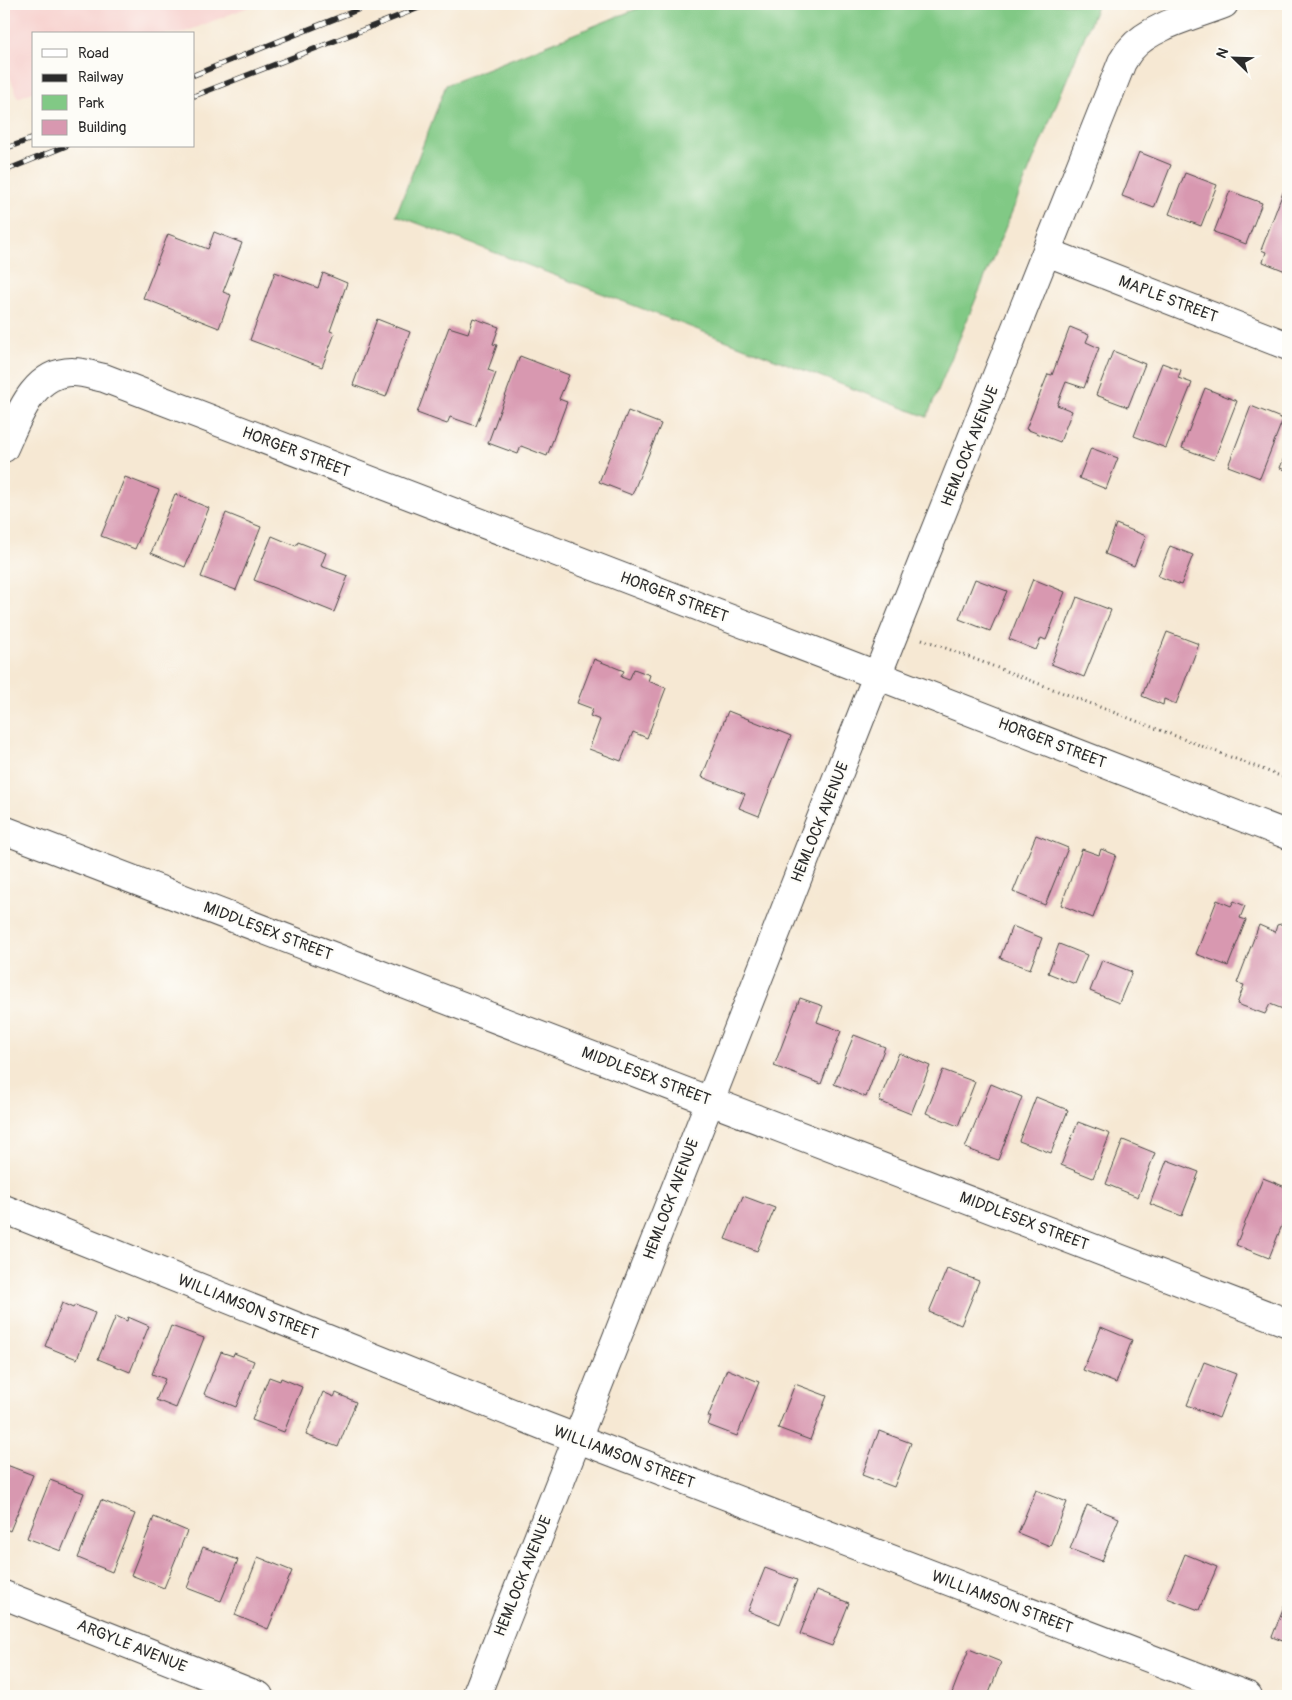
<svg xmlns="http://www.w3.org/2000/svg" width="1292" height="1700" viewBox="0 0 1292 1700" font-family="Pangolin,sans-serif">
<rect width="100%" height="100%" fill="#fdfcf7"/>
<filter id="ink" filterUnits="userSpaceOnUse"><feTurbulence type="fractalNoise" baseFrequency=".02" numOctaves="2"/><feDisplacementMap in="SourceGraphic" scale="10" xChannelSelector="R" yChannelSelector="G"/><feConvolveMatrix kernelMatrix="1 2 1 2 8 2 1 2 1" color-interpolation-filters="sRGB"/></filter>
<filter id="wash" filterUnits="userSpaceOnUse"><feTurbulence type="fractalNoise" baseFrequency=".0096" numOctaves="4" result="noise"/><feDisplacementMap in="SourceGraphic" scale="20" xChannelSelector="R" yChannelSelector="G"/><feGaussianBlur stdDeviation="1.12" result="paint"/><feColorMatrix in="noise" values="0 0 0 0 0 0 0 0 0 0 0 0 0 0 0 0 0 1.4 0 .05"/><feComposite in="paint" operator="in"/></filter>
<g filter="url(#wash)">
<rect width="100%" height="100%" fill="#f6e8d3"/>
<path fill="#f7d0cd" d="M4,4H256L180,34H34V91L18,98L4,61Z"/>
<path fill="#81c985" stroke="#567a58" d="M649,4H1098L927,417L396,215L446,85Z"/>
<g id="blocks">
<path fill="#d898b0" d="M1139,152L1171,165L1154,208L1122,196Z
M1185,173L1217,185L1201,226L1169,214Z
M1284,190L1288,191V272L1263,262L1266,252L1261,250Z
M1230,191L1262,203L1246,244L1214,232Z
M214,232L242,243L223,292L231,295L219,328L143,298L168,234L208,249Z
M275,272L318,288L323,273L347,283L330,331L335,333L322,367L250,340Z
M473,318L499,327L493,344L497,345L488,370L496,373L476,426L450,417L447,424L417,413L449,327L468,333Z
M377,319L410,332L386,397L353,385Z
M1070,327L1089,335L1086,342L1099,348L1084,388L1066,382L1057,405L1072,411L1060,442L1026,429L1048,374L1052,375Z
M1113,351L1145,364L1128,407L1096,395Z
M520,356L569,375L559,399L567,402L547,456L521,446L518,454L488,443Z
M1162,363L1181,370L1178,378L1192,383L1166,448L1134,436Z
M1205,388L1237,401L1214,460L1182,448Z
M1251,406L1283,419L1260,478L1228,466Z
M628,411L661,424L632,495L599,482Z
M1288,447V471L1280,468Z
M1091,448L1118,458L1106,489L1079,478Z
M125,477L159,490L135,549L101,536Z
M175,494L209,508L185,567L151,553Z
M226,513L261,527L236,590L201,577Z
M1116,524L1146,536L1134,566L1105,554Z
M272,536L296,546L298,542L326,553L321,566L348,576L334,612L254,580Z
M1170,546L1193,555L1181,585L1158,576Z
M975,579L1007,591L990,631L959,619Z
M1033,579L1065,592L1046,640L1041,638L1036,650L1009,639Z
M1077,597L1111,610L1084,677L1051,664Z
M1167,632L1199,644L1176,704L1164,699L1163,705L1142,696Z
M594,659L624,671L621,677L629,680L634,669L650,675L648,681L666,688L647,738L633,732L621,761L589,749L600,720L590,716L593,709L577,703Z
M728,711L791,736L759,816L739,808L745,794L702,777Z
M1036,835L1068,848L1045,905L1013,892Z
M1082,849L1099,855L1101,849L1116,855L1093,918L1061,905Z
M1217,900L1231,906L1234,901L1245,906L1240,918L1246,920L1228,966L1196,954Z
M1285,923L1288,925V1011L1270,1004L1265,1014L1237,1004L1244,985L1237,983L1259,925L1275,932L1277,925Z
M1012,926L1042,938L1030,969L1000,958Z
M1059,944L1087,955L1075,984L1048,973Z
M1102,960L1132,972L1119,1003L1090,991Z
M800,998L823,1006L817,1022L841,1031L821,1084L774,1066Z
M854,1035L885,1047L866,1097L834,1084Z
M899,1053L930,1066L911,1114L879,1101Z
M943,1070L975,1082L958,1126L926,1113Z
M991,1084L1022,1097L998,1160L965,1148Z
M1036,1097L1068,1110L1051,1153L1019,1141Z
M1078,1122L1110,1134L1093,1178L1061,1165Z
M1123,1140L1155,1153L1138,1197L1106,1184Z
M1167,1160L1199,1172L1182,1216L1150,1204Z
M1263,1178L1288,1188V1210L1269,1258L1236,1245Z
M743,1196L775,1208L757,1251L725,1239Z
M947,1269L979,1281L961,1325L929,1312Z
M62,1303L73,1308L75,1305L95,1313L77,1359L45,1346Z
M116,1316L127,1321L128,1317L149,1326L130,1372L98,1359Z
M171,1326L204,1338L176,1408L156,1400L165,1379L152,1374Z
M1101,1327L1132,1340L1116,1383L1083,1370Z
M221,1352L233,1356L234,1353L254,1361L236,1407L204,1394Z
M1204,1362L1236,1374L1219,1418L1187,1405Z
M727,1369L759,1382L737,1436L708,1425L711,1417H708Z
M269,1377L280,1381L281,1378L302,1387L284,1432L252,1420Z
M795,1384L827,1396L810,1440L778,1428Z
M323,1392L334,1397L336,1393L356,1402L338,1447L306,1435Z
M879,1431L911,1443L894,1487L862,1475Z
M4,1464L33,1475L10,1531L4,1528Z
M50,1480L84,1493L61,1551L27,1538Z
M1036,1490L1067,1502L1050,1546L1018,1533Z
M101,1500L135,1514L112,1572L78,1558Z
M1087,1505L1119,1518L1102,1561L1070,1549Z
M154,1517L187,1531L164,1588L131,1575Z
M203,1547L238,1560L221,1601L187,1588Z
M1185,1554L1217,1567L1199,1610L1167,1598Z
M258,1557L292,1571L268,1629L235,1615Z
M765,1568L797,1580L780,1624L748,1611Z
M817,1590L849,1603L832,1646L800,1634Z
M1288,1596V1643L1272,1637Z
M969,1649L1001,1662L988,1696H961L952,1693Z"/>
</g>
</g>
<g filter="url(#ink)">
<use href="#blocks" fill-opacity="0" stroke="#494744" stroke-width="1"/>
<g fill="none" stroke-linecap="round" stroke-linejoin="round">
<g stroke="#494744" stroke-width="30">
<path id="minor" d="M1047,252L1288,346
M4,448C18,418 33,371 73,372C84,372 94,376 104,378L843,662L1288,835
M4,830L1288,1323
M4,1209L542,1425L1248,1696
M4,1595L259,1696
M476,1696L877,676L1122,62C1125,58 1127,53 1131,49C1150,26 1196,15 1224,4"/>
</g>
<path stroke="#494744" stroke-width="3" stroke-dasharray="1 4" stroke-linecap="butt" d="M922,639L1288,779"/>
<use href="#minor" stroke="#fff" stroke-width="28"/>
<g stroke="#2b2b2b" stroke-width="5.5">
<path id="rail" d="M194,75L372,4
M194,96L429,4
M4,149L34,138
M4,171L66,146"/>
</g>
<use href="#rail" stroke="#fdfcf7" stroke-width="4" stroke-dasharray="11" stroke-linecap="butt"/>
</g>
</g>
<g text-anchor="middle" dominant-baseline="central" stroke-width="4.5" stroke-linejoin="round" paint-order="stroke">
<g font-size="16" fill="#2b2b2b" stroke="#fdfcf7">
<text transform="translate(1168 299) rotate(21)">MAPLE STREET</text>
<text transform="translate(970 446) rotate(-68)">HEMLOCK AVENUE</text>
<text transform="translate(296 452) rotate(21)">HORGER STREET</text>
<text transform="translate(674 597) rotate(21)">HORGER STREET</text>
<text transform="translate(1052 743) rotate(21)">HORGER STREET</text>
<text transform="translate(820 822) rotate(-68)">HEMLOCK AVENUE</text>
<text transform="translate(268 931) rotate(21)">MIDDLESEX STREET</text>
<text transform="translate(646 1076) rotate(21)">MIDDLESEX STREET</text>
<text transform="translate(671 1199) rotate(-69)">HEMLOCK AVENUE</text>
<text transform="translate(1024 1221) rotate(21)">MIDDLESEX STREET</text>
<text transform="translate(248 1307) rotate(22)">WILLIAMSON STREET</text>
<text transform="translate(624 1457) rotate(21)">WILLIAMSON STREET</text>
<text transform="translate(523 1576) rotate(-68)">HEMLOCK AVENUE</text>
<text transform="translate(1002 1602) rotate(21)">WILLIAMSON STREET</text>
<text transform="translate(132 1646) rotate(22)">ARGYLE AVENUE</text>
</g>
</g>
<rect width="1292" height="1700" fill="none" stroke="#fdfcf7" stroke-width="20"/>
<rect x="32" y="32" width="162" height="115" fill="#fdfcf7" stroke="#a9a8a5"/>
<rect x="42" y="49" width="25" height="8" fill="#ffffff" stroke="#a9a8a5"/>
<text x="78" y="58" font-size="15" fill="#2b2b2b">Road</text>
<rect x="42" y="74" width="25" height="8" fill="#2b2b2b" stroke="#a9a8a5"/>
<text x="78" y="82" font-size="15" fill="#2b2b2b">Railway</text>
<rect x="42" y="95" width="25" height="15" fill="#81c985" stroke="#a9a8a5"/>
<text x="78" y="108" font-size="15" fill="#2b2b2b">Park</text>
<rect x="42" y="120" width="25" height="15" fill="#d898b0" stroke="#a9a8a5"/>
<text x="78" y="132" font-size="15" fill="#2b2b2b">Building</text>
<g transform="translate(1234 58) rotate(293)" stroke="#fdfcf7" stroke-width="4" paint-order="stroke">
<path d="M0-4L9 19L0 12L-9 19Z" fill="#2b2b2b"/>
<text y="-8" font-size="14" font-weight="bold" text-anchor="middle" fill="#2b2b2b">N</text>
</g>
</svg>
